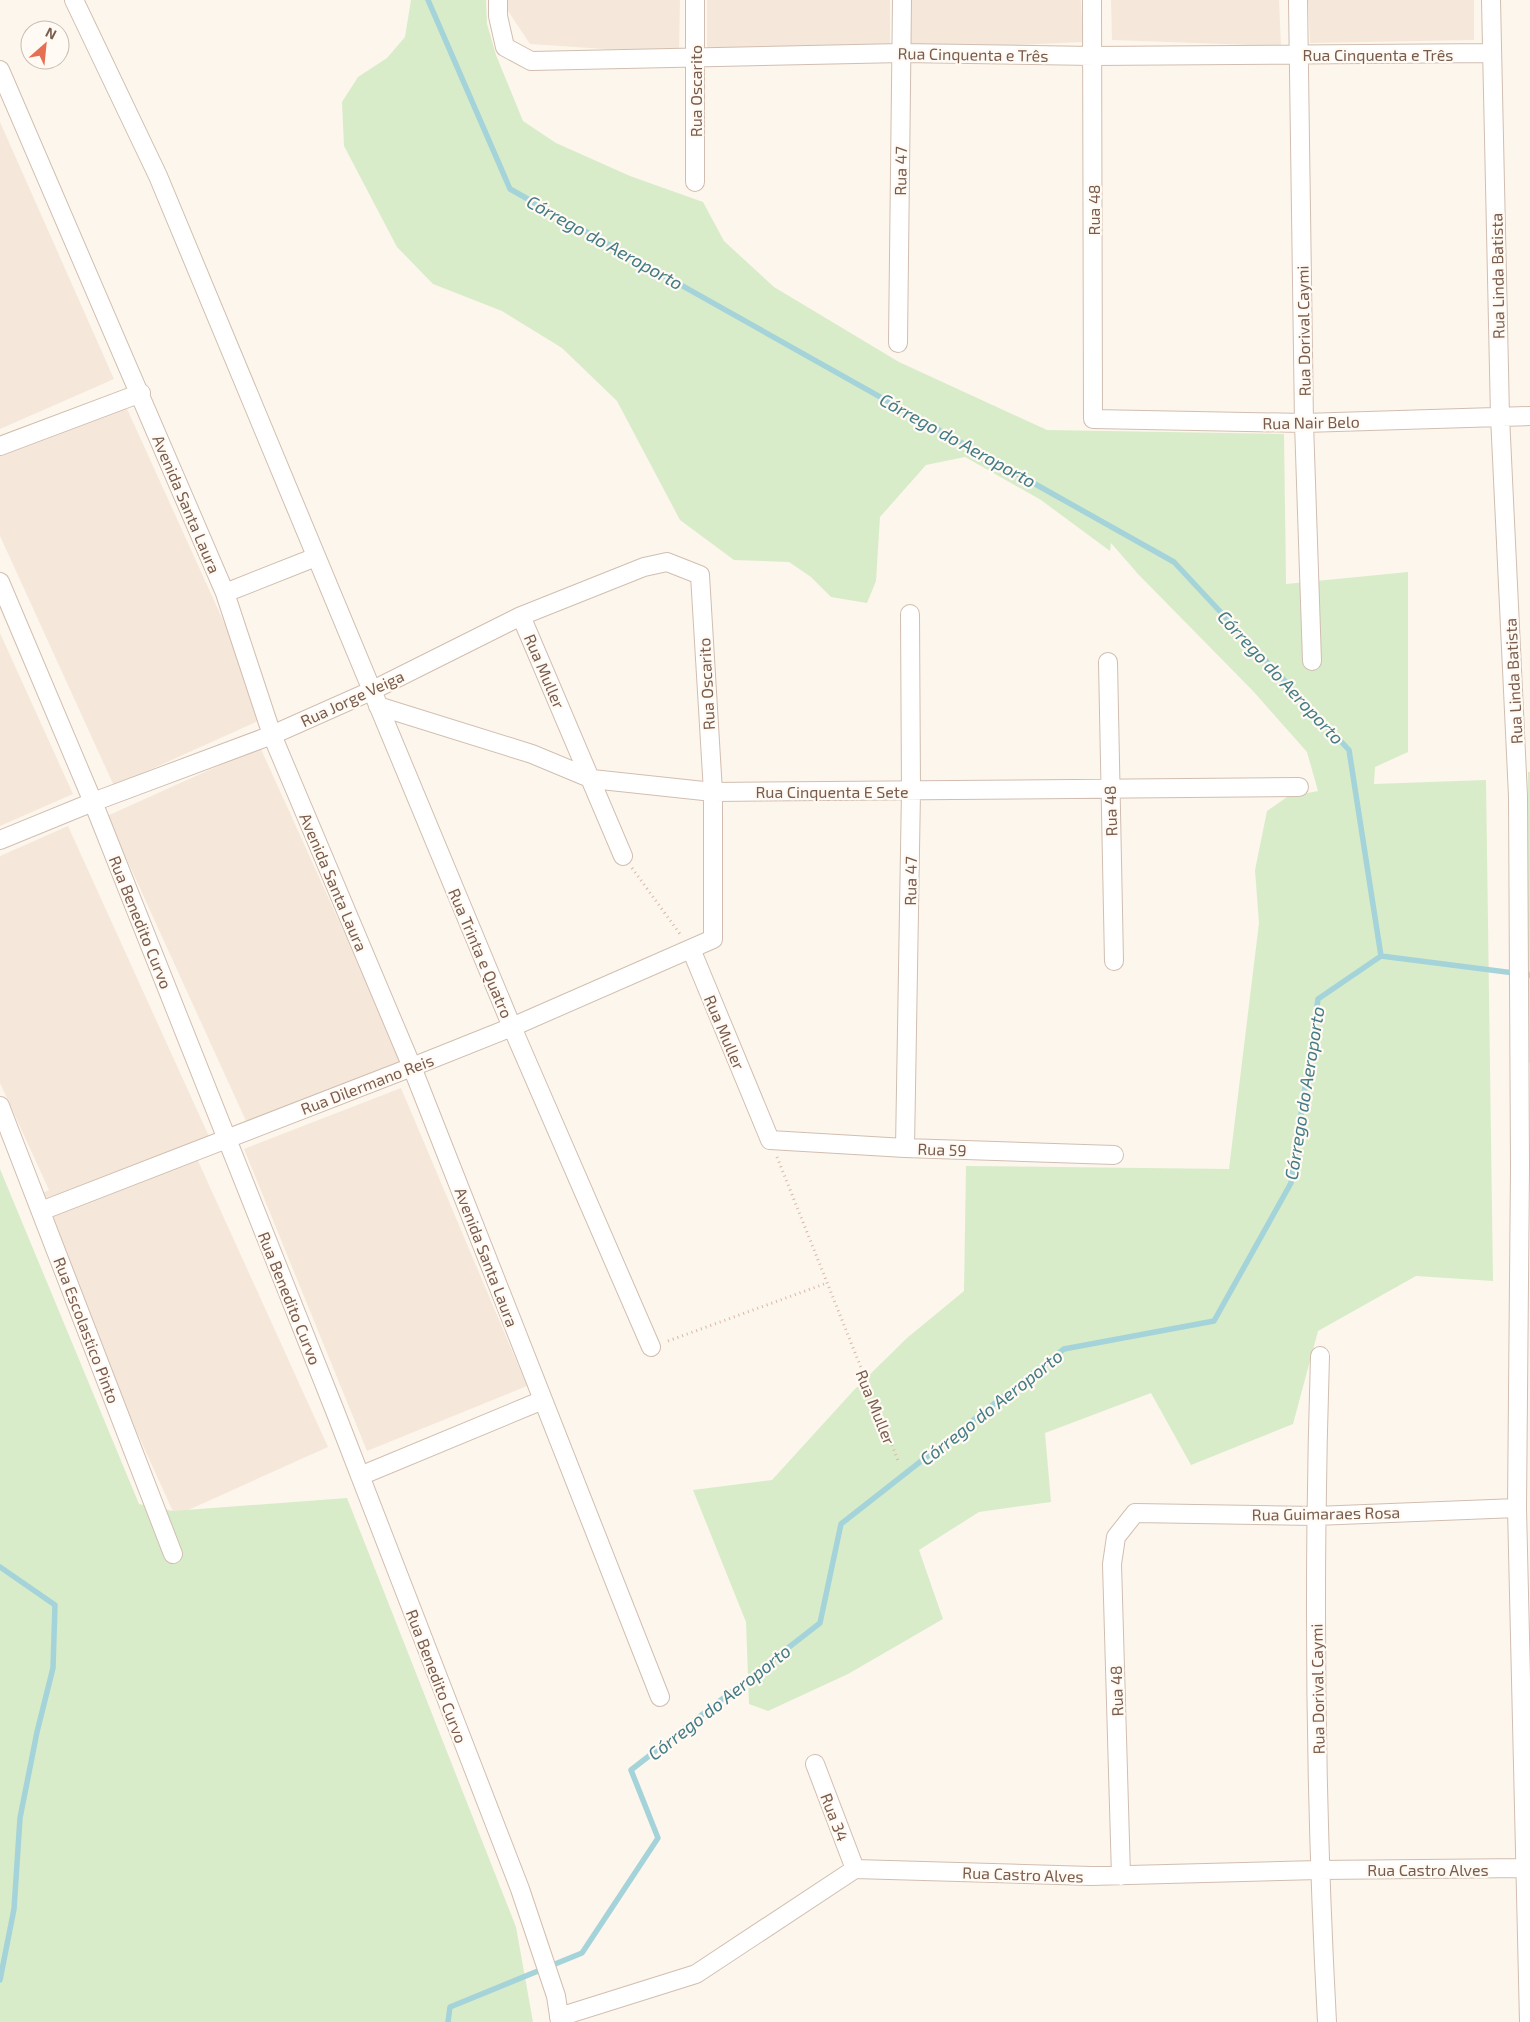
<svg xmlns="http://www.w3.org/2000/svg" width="1530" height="2022" viewBox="0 0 1530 2022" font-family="'Exo 2',sans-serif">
<rect width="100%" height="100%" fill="#fdf6ec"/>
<path fill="#f5e8da" d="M508,0H680L679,54L530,44L508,11Z
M707,0H890V48L707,57Z
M911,0H1081L1083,42L911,50Z
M1111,0H1279L1281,46L1112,40Z
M1308,0H1474V40L1310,43Z
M0,122L114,379L0,429Z
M123,400L267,717L114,786L0,536V455Z
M0,633L73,794L0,826Z
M260,747L404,1064L251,1132L107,816Z
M68,826L212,1143L194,1152L328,1447L175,1516L31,1199L49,1190L0,1083V856Z
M401,1088L527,1386L367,1451L244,1149Z"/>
<path fill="#d8ecc9" d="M411,0H486L487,24L496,55L523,121L556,143L630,176L703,202L724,241L774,287L899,362L1047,430L1284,434L1286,584L1408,572V752L1375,767L1374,784L1486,780L1493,1281L1416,1276L1318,1331L1293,1424L1191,1465L1151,1393L1045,1433L1051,1502L979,1512L919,1550L943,1619L848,1674L768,1711L749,1704L746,1622L693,1490L772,1480L854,1390L907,1338L964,1291L966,1166L1229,1169L1259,923L1255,870L1267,811L1287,797L1318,791L1307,752L1253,691L1138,574L1111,543L1110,551L1041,500L965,457L926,465L880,517L876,581L867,603L831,597L811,577L789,562L734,560L680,520L617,401L562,348L502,311L433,284L397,247L344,146L342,102L358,77L387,58L405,37Z
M1528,772H1530V1063H1528Z
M0,1169L139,1504L173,1511L347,1498L516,1927L533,2022H0Z"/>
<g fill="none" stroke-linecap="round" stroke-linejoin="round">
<path stroke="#a5d3da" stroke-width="5.5" d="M428,0L510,189L1174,562L1349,750L1381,956L1318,999L1291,1183L1214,1321L1064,1349L841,1524L820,1623L631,1770L658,1838L582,1953L450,2007L448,2022
M1381,956L1530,975
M0,1567L55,1605L53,1668L37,1732L20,1818L14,1909L0,1980"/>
<g stroke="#d1beb0" stroke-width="20">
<path id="minor" d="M74,0L158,176L512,1027L651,1347
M498,0V16L505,47L531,61L902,53L1093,56L1492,53
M1092,0L1093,419L1304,423L1530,416
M1298,0L1304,423L1312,661
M1491,0L1500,416L1518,796L1520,1167L1517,1508L1529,2022
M0,70L225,593L272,735L412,1067L660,1697
M695,182V0
M898,343L902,0
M0,446L141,393
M0,582L93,802L335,1411L520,1889L556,1996L560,2022
M225,593L316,557
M521,616L623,856
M1108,662L1114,961
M378,706L532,754L592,779L713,792L1299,787
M0,840L93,802L272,735L371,691L521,616L644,567L667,562L700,575L713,792V939L512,1027L412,1067L41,1211
M691,949L770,1140L905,1148L1114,1155
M0,1106L173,1554
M905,1148L911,791L910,614
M1320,1356C1313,1578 1315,1800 1327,2022
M360,1476L543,1400
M815,1764L855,1869
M1121,1876L1112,1564L1116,1537L1135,1513L1315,1516L1517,1508
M559,2017L696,1974L855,1869L1091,1876L1319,1870L1525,1868"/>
</g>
<path stroke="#d9b8a5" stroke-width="3" stroke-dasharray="1 4" stroke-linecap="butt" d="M632,868L680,934
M777,1157L899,1463
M668,1341L827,1283"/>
<use href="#minor" stroke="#fff" stroke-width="18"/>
</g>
<g text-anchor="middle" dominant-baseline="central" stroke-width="4.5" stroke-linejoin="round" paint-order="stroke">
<g font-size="16" fill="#7a5c4d" stroke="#fffaf3">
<text transform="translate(973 54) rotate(1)">Rua Cinquenta e Três</text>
<text x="1378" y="54">Rua Cinquenta e Três</text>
<text transform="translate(695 91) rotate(-90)">Rua Oscarito</text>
<text transform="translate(900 171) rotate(-89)">Rua 47</text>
<text transform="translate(1093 210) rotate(-90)">Rua 48</text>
<text transform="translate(1497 276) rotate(-91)">Rua Linda Batista</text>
<text transform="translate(1303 331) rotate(-91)">Rua Dorival Caymi</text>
<text transform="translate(1311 422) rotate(-1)">Rua Nair Belo</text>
<text transform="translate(187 504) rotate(67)">Avenida Santa Laura</text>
<text transform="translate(545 671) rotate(67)">Rua Muller</text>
<text transform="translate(1513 681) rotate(-93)">Rua Linda Batista</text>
<text transform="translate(706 684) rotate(-93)">Rua Oscarito</text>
<text transform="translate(352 698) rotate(-25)">Rua Jorge Veiga</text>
<text x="832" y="791">Rua Cinquenta E Sete</text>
<text transform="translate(1110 811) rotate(-92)">Rua 48</text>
<text transform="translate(910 881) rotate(-89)">Rua 47</text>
<text transform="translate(334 882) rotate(67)">Avenida Santa Laura</text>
<text transform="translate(141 922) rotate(68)">Rua Benedito Curvo</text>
<text transform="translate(481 953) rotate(67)">Rua Trinta e Quatro</text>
<text transform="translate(725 1032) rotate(67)">Rua Muller</text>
<text transform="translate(367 1084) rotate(-21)">Rua Dilermano Reis</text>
<text transform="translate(942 1149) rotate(2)">Rua 59</text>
<text transform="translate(487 1257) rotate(69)">Avenida Santa Laura</text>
<text transform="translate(290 1298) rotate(68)">Rua Benedito Curvo</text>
<text transform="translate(87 1330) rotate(69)">Rua Escolastico Pinto</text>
<text transform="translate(876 1407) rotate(68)">Rua Muller</text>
<text transform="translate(1326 1513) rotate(-1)">Rua Guimaraes Rosa</text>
<text transform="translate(437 1676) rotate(69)">Rua Benedito Curvo</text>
<text transform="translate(1317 1689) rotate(-91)">Rua Dorival Caymi</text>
<text transform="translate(1116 1691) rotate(-92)">Rua 48</text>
<text transform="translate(835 1817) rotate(69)">Rua 34</text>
<text x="1428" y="1869">Rua Castro Alves</text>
<text transform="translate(1023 1874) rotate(2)">Rua Castro Alves</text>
</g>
<g font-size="18" font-style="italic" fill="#437c86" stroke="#fffaf3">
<text transform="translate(605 242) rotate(29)">Córrego do Aeroporto</text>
<text transform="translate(958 440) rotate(29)">Córrego do Aeroporto</text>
<text transform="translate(1281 677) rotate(47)">Córrego do Aeroporto</text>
<text transform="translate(1304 1093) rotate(-81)">Córrego do Aeroporto</text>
<text transform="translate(991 1407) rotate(-38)">Córrego do Aeroporto</text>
<text transform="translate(719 1702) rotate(-38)">Córrego do Aeroporto</text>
</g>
</g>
<g transform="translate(45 45) rotate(27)"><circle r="24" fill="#fffaf3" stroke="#cabbb1"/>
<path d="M0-4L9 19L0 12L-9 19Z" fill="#e76f51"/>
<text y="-8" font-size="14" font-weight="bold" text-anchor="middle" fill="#7a5c4d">N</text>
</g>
</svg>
